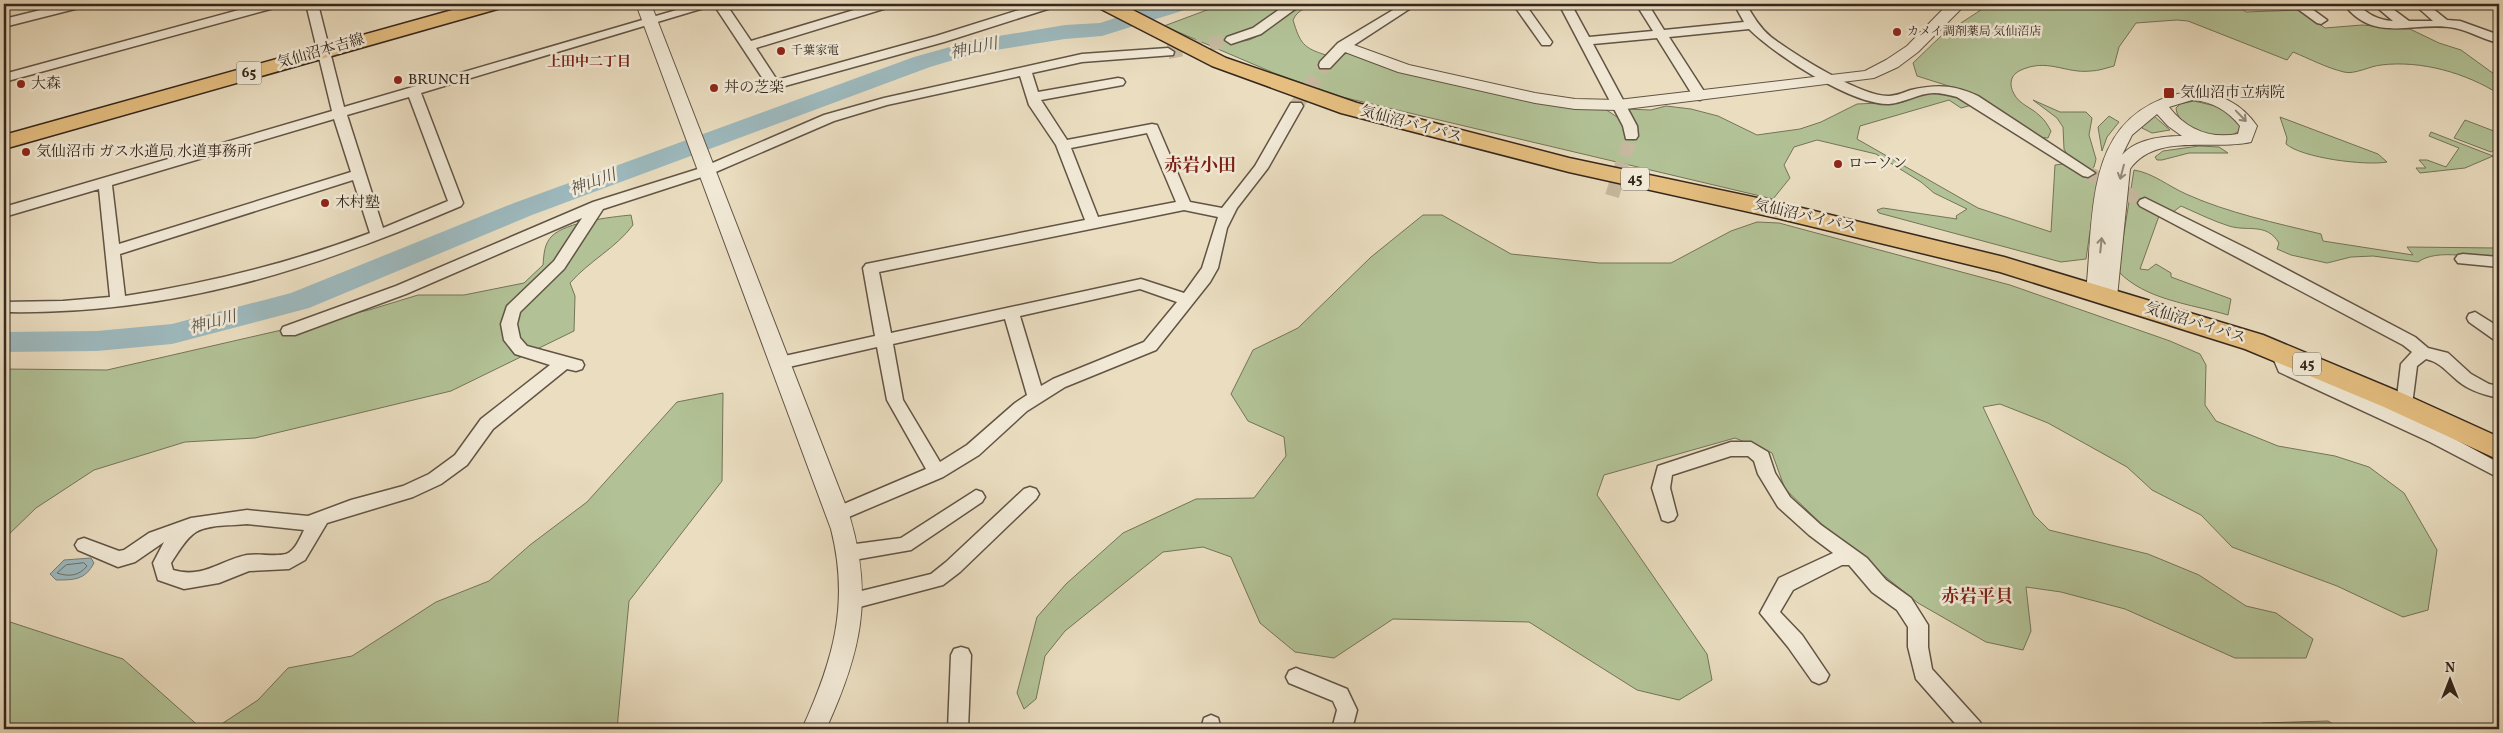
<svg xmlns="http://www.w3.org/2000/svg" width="2503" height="733" viewBox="0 0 2503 733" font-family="Vollkorn,'Noto Serif JP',serif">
<rect width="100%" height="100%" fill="#eaddc0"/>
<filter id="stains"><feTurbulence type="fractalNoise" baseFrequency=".004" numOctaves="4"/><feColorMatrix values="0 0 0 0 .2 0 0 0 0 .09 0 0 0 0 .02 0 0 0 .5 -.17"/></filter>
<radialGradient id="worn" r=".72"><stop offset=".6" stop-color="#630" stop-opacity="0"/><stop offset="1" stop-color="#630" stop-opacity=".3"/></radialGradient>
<path fill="#b2c296" stroke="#747459" d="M1223,4H1292L1284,6L1239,41C1264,43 1278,9 1303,4C1309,3 1317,4 1323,4C1311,6 1298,8 1293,20C1300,43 1303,48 1326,55L1319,65L1331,68L1341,55L1348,53L1387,68L1437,79L1605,109L1623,121L1625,138L1634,140L1637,127L1624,109L1651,110L1666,106L1691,109L1718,116L1757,135L1800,129L1821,122L1857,104L1903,102L1924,94L1941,93L1955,96L1972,105L1961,108L1949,100L1860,126L1857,139L1978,208L2051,232L2055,165L2063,164L2097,184L2086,259L2061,262L1879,213L1877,210L1883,208L1957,219L1956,216L1967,209L1934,193L1921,182L1876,154L1817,140L1794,147L1784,165L1790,178L1773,199L1342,97L1274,73L1164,26Z
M1990,4H2236L2246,12L2300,10L2325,28L2362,25L2410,29L2439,43L2461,50L2494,74L2499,81V94C2466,73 2421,60 2381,65C2370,66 2354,75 2344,72C2327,68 2310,59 2293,52L2287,60L2188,21L2177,20L2136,23L2119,47L2114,66C2106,68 2098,71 2091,71C2065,74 2047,57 2019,71C2010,76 2009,85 2014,94C2020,105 2031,107 2040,116C2045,120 2048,126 2051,131L2048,138L2038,137L1955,88L1917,76L1913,63L1941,36Z
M2033,100L2060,112H2086L2092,118L2089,135L2096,159L2094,167L2090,169L2068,156L2064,149L2063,127L2057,118Z
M2194,101L2224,108L2241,124V129C2227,146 2177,131 2176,108L2180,104Z
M2109,116L2119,122L2107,137L2102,151L2098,127Z
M2154,116L2170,130L2152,133L2142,128L2143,123Z
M2280,117L2378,154L2387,162C2366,166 2302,158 2286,144L2287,138Z
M2465,120L2499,133V147L2491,152L2454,138Z
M2431,132L2493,156L2465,168L2420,173L2416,168H2426L2419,160H2427L2446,167L2459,148L2429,136Z
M2199,146L2219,147L2228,153H2189L2162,160H2157L2155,157L2163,151Z
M2134,170C2153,173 2168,186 2186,194C2228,213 2276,223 2321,234L2323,241L2413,255L2407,247L2497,248L2499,260C2476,258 2437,248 2418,262L2373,256L2351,257L2327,263L2291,255L2277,249L2279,243C2266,222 2248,232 2229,226C2213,221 2197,213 2181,206L2173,212L2145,198L2137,204L2159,216L2140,269L2148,270L2156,264L2171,273V277L2231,299L2228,315C2191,304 2145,300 2118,271Z
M631,215L633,225C616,248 589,261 570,283L575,296L574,331L451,391L255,438L185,442L94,470L36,508L4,539V369L107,370L369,310L418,295H464L524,283L543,265C544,254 544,244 552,236C566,222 611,217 631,215Z
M1423,215H1442L1511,254L1599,263H1671L1731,231L1757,222L1779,223L2010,285L2170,341L2200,354L2206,365L2205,405L2216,421L2278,446L2335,456L2369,467L2404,493L2437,550L2428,610L2403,617L2337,586L2232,547L2201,515L2152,490L2127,467L2048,423L2000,404L1983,407L2034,515L2049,530L2148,554L2199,575L2246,606L2276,613L2313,639L2306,658H2235L2125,609L2061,592L2026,587L2031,631L2023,650L1986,642L1918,603L1830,532L1785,489L1772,453L1735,438L1604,475L1597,495L1707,654L1712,680L1679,700L1637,690L1529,622L1393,619L1334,658L1295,652L1260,623L1231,557L1203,547L1163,552L1065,631L1045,656L1036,699L1024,709L1017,693L1037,617L1066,584L1123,533L1196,499L1254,498L1286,456L1284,437L1248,421L1231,394L1253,350L1298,328L1371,257Z
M723,393L722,481L629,601L617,729H214L258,700L288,668L352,656L436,602L489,581L530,545L587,502L677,402Z
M4,620L123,659L202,729H4Z
M2328,721L2342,729H2254L2262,723Z"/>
<path fill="#9db9be" stroke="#737f7d" d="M91,558L94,563C85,580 74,580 56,580L50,574L64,560Z"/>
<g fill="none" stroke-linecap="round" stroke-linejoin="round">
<path stroke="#69706d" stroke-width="1" d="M84,563L87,566C79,576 69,577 57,573L66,565Z"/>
<path fill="#9db9be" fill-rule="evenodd" d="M1159,4H1191L1188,9L1102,36L1065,39L977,53L930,67L532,215L309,308L172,344L97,351L4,352V332L97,331L172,324L291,293L514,203L914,57L975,40L1065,25L1100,23Z"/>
<path stroke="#c6b99f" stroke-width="14" stroke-dasharray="14 7" stroke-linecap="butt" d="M1168,52L1231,40
M1296,106L1325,65
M2088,173L2145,203
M1612,196L1631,136"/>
<g stroke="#625445" stroke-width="3">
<path id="minor" d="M65,4H85L83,7L4,27V19Z
M261,4H280L278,7L4,82V74Z
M306,4H318L344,107L697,4H726L751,41L874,4H892L890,7L756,48L777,80L936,36L1038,4H1056L1054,7L944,42L774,89L769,88L714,5L421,93L463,203L461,206C310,271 170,315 4,312V302L63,301L110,297L99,189L4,217V207L332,111ZM409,97L448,201L383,228L347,115ZM334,119L351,172L119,244L112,185ZM353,180L370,233C290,263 209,283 125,296L120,254Z
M1287,4H1302L1261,34L1231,44L1225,40L1227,37L1253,28Z
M1403,4H1417L1348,49L1330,68H1320L1319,65L1320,62L1338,43Z
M1513,4H1525L1552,42L1550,45H1542Z
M1559,4H1571L1589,37L1653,31L1636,4H1648L1664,30L1744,22L1734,4H1746C1753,16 1760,28 1771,37C1794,54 1861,97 1889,96C1896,96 1905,92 1911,90C1937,84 1954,85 1978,96L2095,173L2088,177L2083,176L1957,97C1949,95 1941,93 1934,93C1919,93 1904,103 1889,104C1852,105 1775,55 1749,29L1669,37L1707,96L1700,100L1695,99L1657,38L1593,44L1637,126L1638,136L1636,139H1626L1623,126Z
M2291,4H2305L2327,20L2321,24L2317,23Z
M2344,4H2357C2368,14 2377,20 2393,21L2373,4H2386L2409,21H2433L2414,4H2427L2447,20L2460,21L2499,35V43C2484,40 2470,31 2455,28C2416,20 2374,45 2344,4Z
M1168,48L1174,52L1173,55L1082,62L1032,73L1038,92L1118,78L1123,79L1125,82L1123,85L1041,100L1067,140L1152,124L1157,125L1190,202L1222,208L1255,166L1291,103H1301L1303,106L1268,168L1237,208L1227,228L1218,268L1210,282L1156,350L1065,387L1027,411L979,455L943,477L844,519L838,521L832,519L829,514L832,509L926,469L887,400L877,347L780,369L774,367L772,363L774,359L780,357L875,336L863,268L866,264L1085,220L1056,145L1029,105L1020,76L887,105L834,121L711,174L603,209L564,269L520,312L517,324L520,338L527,346L582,361L584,365L582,369L576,371L567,369L493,429L467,465L441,484L413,497L327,523L305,560L289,569L249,571L219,583L184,589L158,580L153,563L164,542L135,562L118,567L78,550L75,545L78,540L84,538L119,551L124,550L149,533L191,518L247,510L308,516L351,500L403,486L429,474L455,455L481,419L550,365L515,354L504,340L501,324L507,306L554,261L582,218L406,294L295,335H283L281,331L283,327L396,286L593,202L701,168L824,115L884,98L1082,54ZM1147,133L1176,202L1098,217L1071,148ZM1184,210L1218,217L1202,268L1184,293L1141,279L891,333L879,272ZM1140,289L1177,302L1144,342L1053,379L1041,386L1020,316ZM1005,319L1027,395L1015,403L967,445L940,462L903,400L893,344ZM247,524L304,530C300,538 295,551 286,554C274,557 259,553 247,555C221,560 203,579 173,570L171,563C177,554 186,538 196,532C209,524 232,526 247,524Z
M2145,198L2250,250L2415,337L2428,348L2448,353L2471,374L2489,384L2499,386V398C2485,395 2470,391 2458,381C2447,372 2440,362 2426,359L2417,366L2412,405L2410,409L2404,411L2398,409L2396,405L2401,364L2412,352L2403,345L2140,206L2138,203L2140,200Z
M2463,254L2499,257V267L2458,263L2455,259L2458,255Z
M2475,312L2499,327V341L2493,339L2469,322L2467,318L2469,314Z
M2279,347L2285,349L2292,364L2442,432L2499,463V478L2430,442L2279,372L2271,353L2273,349Z
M1731,442H1751L1768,452L1775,473L1790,497L1821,525L1867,558L1886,580L1911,598L1928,625V647L1932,669L1980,722L1983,729H1960L1916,679L1908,647V627L1897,610L1872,592L1849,565H1842L1793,590L1780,612L1802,635L1829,675L1826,681L1819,684L1812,681L1788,647L1760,613L1779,578L1833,553L1809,535L1778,507L1758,474L1754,461L1748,456H1731L1672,475L1670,488L1677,515L1674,520L1668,522L1662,520L1652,488L1658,466Z
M1030,487L1036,489L1039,494L1036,499L960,572L943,585L852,609L845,607L843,601L845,595L931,574L946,562L1024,489Z
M976,490L982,492L985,497L982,502L911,550L848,561L842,558L839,553L842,548L848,545L901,538Z
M961,647L968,649L971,655L968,729H948L951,655L954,649Z
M1296,668L1347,689L1357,710L1352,729H1332L1337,710L1333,701L1289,683L1286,677L1289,671Z
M1211,715L1218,718L1221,729H1201L1204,718Z"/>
</g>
<g stroke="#625445" stroke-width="2">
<path id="tertiary" d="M636,4H651L849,514C874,597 861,652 826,729H802C833,661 850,604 831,529Z
M1948,4H1966L1918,52L1898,67L1874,78L1618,110L1575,109L1535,103L1398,72L1337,49L1335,46L1343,41L1409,65L1535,93L1575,99L1618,100L1865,71L1886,60L1907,46Z
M2192,91C2219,92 2242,104 2257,126L2251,142C2213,151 2156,132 2130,169L2117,297L2114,302L2107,304L2099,299L2089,298L2086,293C2095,207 2083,109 2192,91ZM2192,100C2212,101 2228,111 2240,126L2238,134C2210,139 2187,130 2169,107ZM2157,114L2168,126L2182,136C2162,136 2136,139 2122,155L2132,135Z"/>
</g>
<g stroke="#35271c" stroke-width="3">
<path id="primary" d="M474,4H503L501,8L4,149V135Z"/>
</g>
<g stroke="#35271c" stroke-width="3">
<path id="trunk" d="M1096,4H1121L1226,58L1357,103L1569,158L1781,203L2004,257L2263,335L2402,393L2499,437V460L2384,407L2245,349L2000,272L1781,219L1569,172L1341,113L1212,66L1099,8Z"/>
</g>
<use href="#minor" fill="#f1e9d6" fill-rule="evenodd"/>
<use href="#tertiary" fill="#f1e9d6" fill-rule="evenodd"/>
<use href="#primary" fill="#e5be80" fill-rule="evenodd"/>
<use href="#trunk" fill="#e5be80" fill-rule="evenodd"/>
</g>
<defs><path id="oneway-shaft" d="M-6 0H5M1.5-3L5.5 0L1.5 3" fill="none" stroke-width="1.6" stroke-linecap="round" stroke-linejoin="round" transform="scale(1.25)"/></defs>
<g stroke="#938879">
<use href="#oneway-shaft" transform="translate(2241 116) rotate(46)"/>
<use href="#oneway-shaft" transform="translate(2122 172) rotate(105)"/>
<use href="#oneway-shaft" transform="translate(2101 245) rotate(-84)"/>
</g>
<g fill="#8f2418" stroke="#f1e9d6" stroke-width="2">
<circle cx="1897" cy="32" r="5"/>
<circle cx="781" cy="51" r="5"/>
<circle cx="398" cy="80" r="5"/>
<circle cx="21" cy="84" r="5"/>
<circle cx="714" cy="88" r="5"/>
<rect x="2163" y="87" width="12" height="12" rx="2.5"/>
<circle cx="26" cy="152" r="5"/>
<circle cx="1838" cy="164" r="5"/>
<circle cx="325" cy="203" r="5"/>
</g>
<g text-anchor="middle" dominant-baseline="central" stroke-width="5" stroke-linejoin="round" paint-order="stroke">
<g font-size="12" fill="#35271c" stroke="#f1e9d6" text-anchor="start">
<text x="1907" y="32">カメイ調剤薬局 気仙沼店</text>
<text x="791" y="51">千葉家電</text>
</g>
<g font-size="14" font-weight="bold" fill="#7a1f14" stroke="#f1e9d6">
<text x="589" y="62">上田中二丁目</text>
</g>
<g fill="#f1e9d6" stroke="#6d6154" stroke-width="1">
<rect x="236.5" y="61.5" width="25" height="23" rx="4"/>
<rect x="1621" y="167.5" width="28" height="23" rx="4"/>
<rect x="2293" y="352.5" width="28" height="23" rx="4"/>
</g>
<g font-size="14" font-weight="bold" fill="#35271c">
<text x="249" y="73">65</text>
<text x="1635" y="179">45</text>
<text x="2307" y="364">45</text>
</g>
<g font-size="15" fill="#35271c" stroke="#f1e9d6">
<text transform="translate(321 52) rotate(-16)">気仙沼本吉線</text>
<text transform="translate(1411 125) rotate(15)">気仙沼バイパス</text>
<text transform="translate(1805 217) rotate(13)">気仙沼バイパス</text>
<text transform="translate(2195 324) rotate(17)">気仙沼バイパス</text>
</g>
<g font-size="15" fill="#35271c" stroke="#f1e9d6" text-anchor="start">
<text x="408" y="80">BRUNCH</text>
<text x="31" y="84">大森</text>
<text x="724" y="88">丼の芝楽</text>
<text x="2180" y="93">気仙沼市立病院</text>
<text x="36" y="152">気仙沼市 ガス水道局 水道事務所</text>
<text x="1848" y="164">ローソン</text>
<text x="335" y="203">木村塾</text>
</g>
<g font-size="16" font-style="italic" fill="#4f4c44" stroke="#f1e9d6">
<text transform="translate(974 49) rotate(-12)">神山川</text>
<text transform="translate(593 183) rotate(-20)">神山川</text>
<text transform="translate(213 323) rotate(-15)">神山川</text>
</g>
<g font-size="18" font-weight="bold" fill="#7a1f14" stroke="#f1e9d6">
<text x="1200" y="166">赤岩小田</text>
<text x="1977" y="597">赤岩平貝</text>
</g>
</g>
<rect width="2503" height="733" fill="none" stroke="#eaddc0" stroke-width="20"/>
<rect x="5" y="5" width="2493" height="723" fill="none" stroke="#35271c" stroke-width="2.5"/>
<rect x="10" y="10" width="2483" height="713" fill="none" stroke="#35271c"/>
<g transform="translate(2450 680)" stroke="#f1e9d6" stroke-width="4" paint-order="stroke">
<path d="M0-4L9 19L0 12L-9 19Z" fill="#35271c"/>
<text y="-8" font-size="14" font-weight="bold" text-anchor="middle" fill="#35271c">N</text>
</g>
<rect width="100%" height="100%" filter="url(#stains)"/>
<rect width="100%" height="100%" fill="url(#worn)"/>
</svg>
